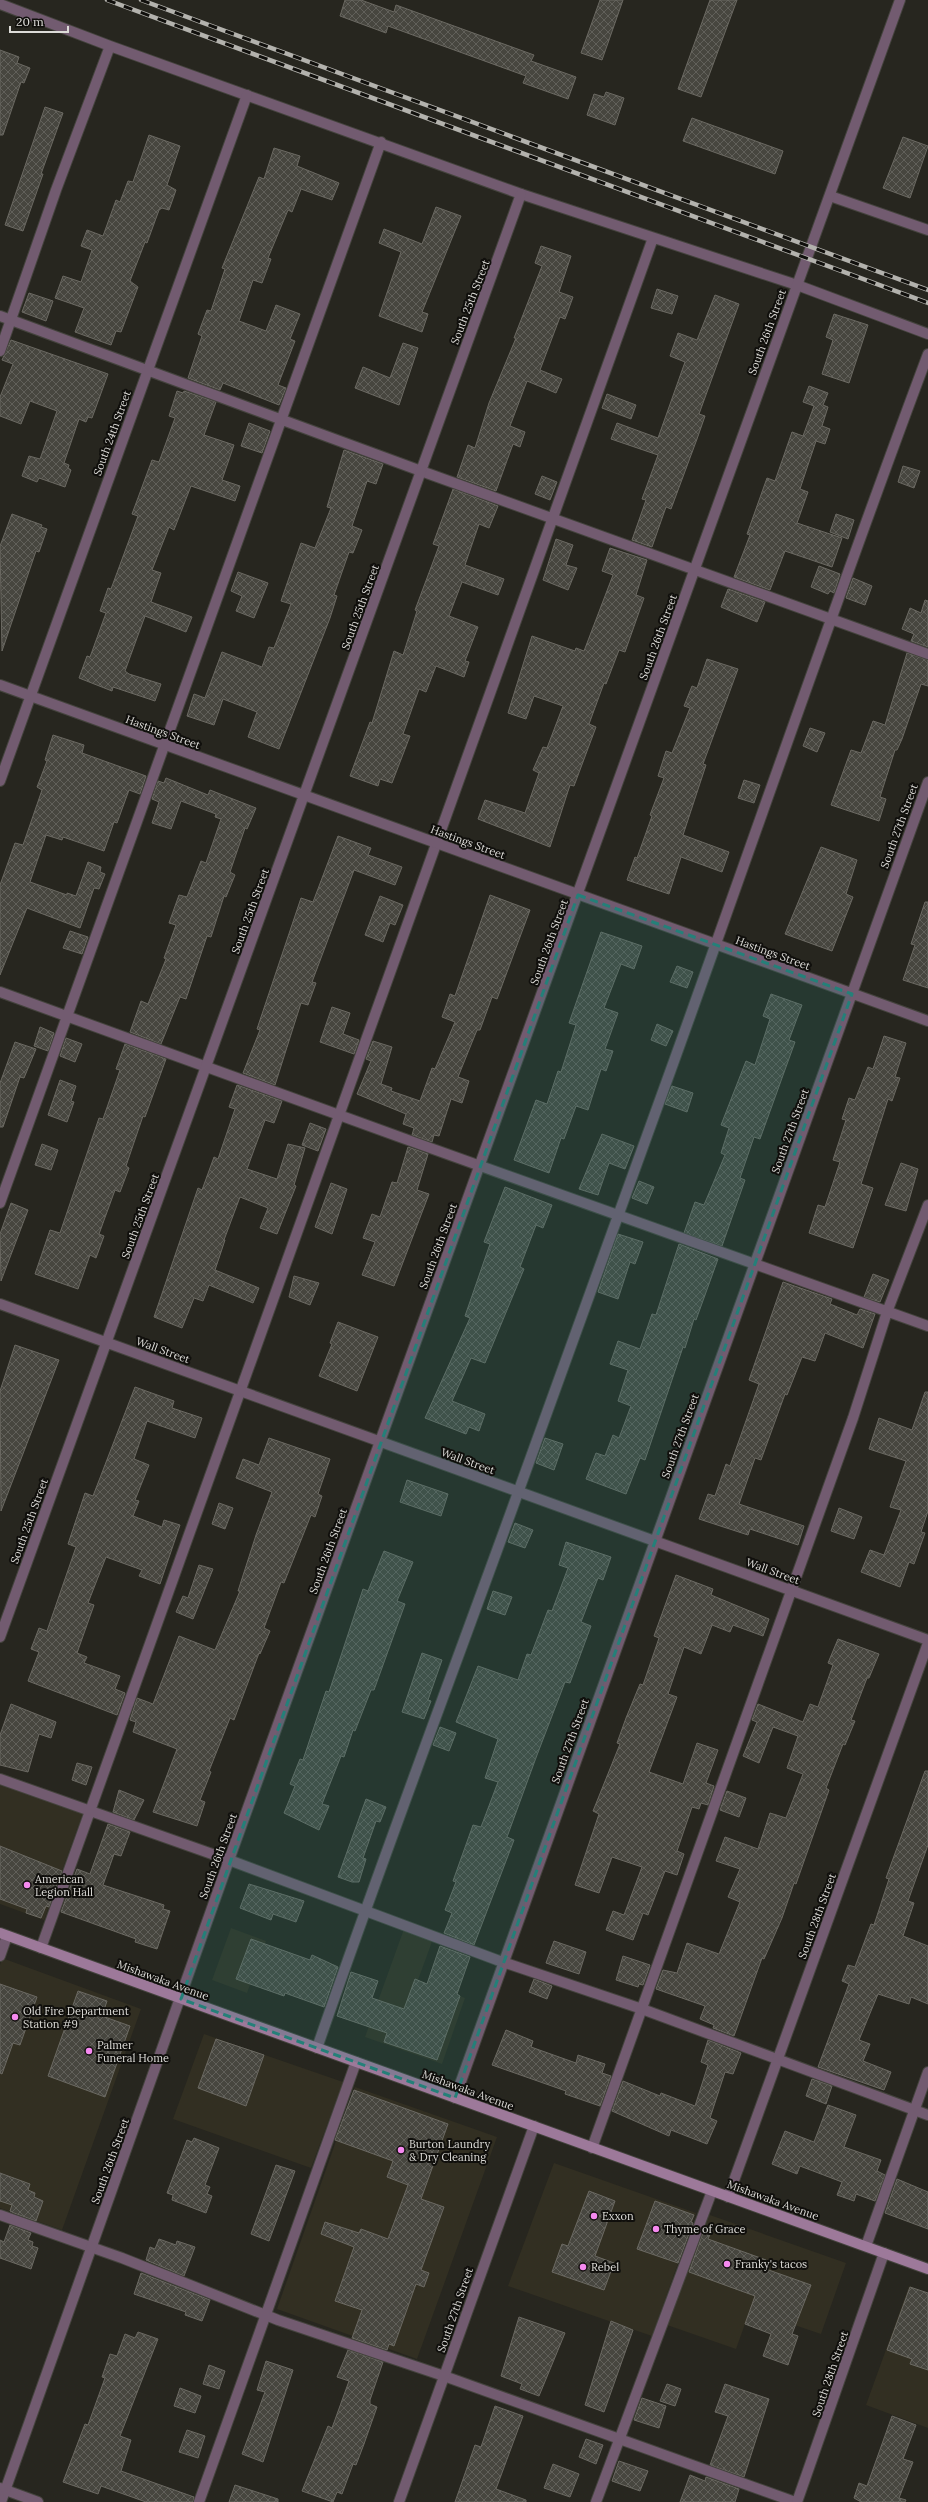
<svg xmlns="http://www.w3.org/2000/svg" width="928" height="2502" viewBox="0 0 928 2502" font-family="Lora,serif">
<defs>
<pattern id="building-cross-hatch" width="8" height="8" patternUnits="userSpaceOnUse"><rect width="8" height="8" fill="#47463f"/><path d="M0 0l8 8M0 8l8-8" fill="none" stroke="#61605a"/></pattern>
</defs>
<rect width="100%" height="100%" fill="#27261f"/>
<path fill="#322f22" d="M0,1783L83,1813L44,1920L0,1904Z
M231,1928L266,1941L247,1993L212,1980Z
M404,1929L433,1939L418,1980L465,1998L442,2064L365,2037Z
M2,1958L141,2009L62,2230L0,2208V1965Z
M204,2034L343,2082L311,2168L173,2119Z
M355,2087L497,2137L417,2359L277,2309Z
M554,2163L696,2213L652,2336L508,2286Z
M707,2214L846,2263L821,2334L750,2310L736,2349L667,2325Z
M909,2286L928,2294V2428L866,2405Z"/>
<path fill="url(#building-cross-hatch)" stroke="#6b6962" d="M345,0H361L394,12L396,5L534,55L531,61L576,77L568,99L523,83L526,76L388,26L386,33L340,16Z
M600,0H623L602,60L581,53Z
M710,0H737L701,97L678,89Z
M0,50L19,57L17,63L30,68L24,83L21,82L3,135H0Z
M606,92L624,98L615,125L587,115L594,94L604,97Z
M45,107L63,113L41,174H43L23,231L5,225Z
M692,118L783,151L775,174L683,141Z
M149,135L180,146L167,185L176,190L169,210L162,208L159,210L147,243L145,242L130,281L138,287L121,332L116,331L111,345L75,332L84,308L55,298L63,276L81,282L92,250L81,246L87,230L103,236L116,200L120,202L128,181L133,182Z
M903,137L928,146L910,198L883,188Z
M274,148L300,156L297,166L339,183L332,200L301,189L292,212L288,210L268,258L271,259L262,283L253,280L239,321L266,331L276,305L300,314L290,339L295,341L278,385L286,388L279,405L223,383L220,390L188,378L202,336L198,334L207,310L211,311L225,269L222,268L259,177L264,179Z
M436,207L461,216L422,312L428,314L422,332L379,316L401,252L379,243L384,229L422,244Z
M541,246L571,256L559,292L573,297L565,319L560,317L540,370L562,379L556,393L527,381L510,426L525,432L520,447L513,444L496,491L457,477L468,445L475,448L489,403L516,338H514L542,266L535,263Z
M657,289L678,296L672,314L651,308Z
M29,293L53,301L46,321L22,312Z
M715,295L739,304L699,414L705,416L697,439L671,509L666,507L652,547L632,540L646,500L642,499L658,455L611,439L617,423L658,438L685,362L670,356L678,333L697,340Z
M834,314L868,325L849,383L822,374L833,340L826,337Z
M11,340L108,374L92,418L88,417L86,422L79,419L64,463L69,465L68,468L71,470L65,487L39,478L37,482L22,476L29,456L40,459L57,411L30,401L21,424L0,416V397L13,364L2,360Z
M403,343L418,348L399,405L355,388L363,367L390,378Z
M809,386L828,393L823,405L828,407L822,426L830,429L825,444L816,441L800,489L808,492L797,523L842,538L832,567L785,551L770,590L734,577L750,535L747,534L767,478L775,481L792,432L803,436L814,406L803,402Z
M177,391L183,393L184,391L216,402L204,435L234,445L222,480L240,486L235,501L191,486L174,530L169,527L152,570L161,573L151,602L192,617L186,632L145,616L125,671L129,674L161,684L155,701L113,687L112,691L79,678L87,656L90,657L106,613L100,611L108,588L111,589L138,516L132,514L152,460L159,462L175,418L169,416Z
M607,394L636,405L631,419L602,408Z
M249,423L270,431L262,453L241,446Z
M344,450L383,464L376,484L367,481L352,526L362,530L353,553L349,552L334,595L337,596L330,618L279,749L248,737L257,712L223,699L214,725L187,716L194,694L205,698L222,652L262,667L269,647L274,648L291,604L281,601L301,543L315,548L331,508L327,507Z
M903,466L920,471L914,488L898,482Z
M542,476L557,482L550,500L535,494Z
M453,489L498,506L489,528L479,524L465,565L504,579L498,595L462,582L449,616L478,627L465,661L469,662L464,677L436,666L426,692L419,689L403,734L410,736L392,783L380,779L378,786L350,776L370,722L372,723L394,651L403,655L417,611L415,610L439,546L433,544Z
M12,514L42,525L41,527L47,529L39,552L36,551L2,651L0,546Z
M836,514L854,520L848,539L830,532Z
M556,539L573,545L566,565L577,568L568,590L543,580Z
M610,548L647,560L636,595L644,598L625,652L619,650L606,684L604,683L589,724L596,727L574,786L570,785L550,847L478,819L485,800L525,813L539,773L533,770L543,747L547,748L563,706L534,696L526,719L508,713L526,655L532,636L575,651L576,648L584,651L613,575L602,571Z
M819,566L840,574L834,593L830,591L828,594L811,587Z
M238,572L268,583L254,618L236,611L242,596L231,591Z
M853,578L872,586L865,605L846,598Z
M728,589L765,602L757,622L721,607Z
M925,600L928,601V647L911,641L914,634L902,629L910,608L921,613Z
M907,653L928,660V686L921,684L902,739L897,750H895L880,797L886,799L879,821L831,805L851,750L861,753L873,721L885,725Z
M707,659L738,669L703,764L706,765L683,835L729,852L722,872L681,857L669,894L627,880L635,857L637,858L652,816L650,815L664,778L658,776L666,751L672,753L690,708L684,706L692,686L697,688Z
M810,728L825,733L817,752L803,746Z
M53,735L84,745L82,753L146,776L140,794L129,790L117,823L114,822L104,851L63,837L62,840L46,835L30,882L67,895V893L76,896L88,862L101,867L100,872L105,874L99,889L94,888L80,928L27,908L0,975V885L15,843L23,845L42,790L37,787L47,761L45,760Z
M166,778L208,795L210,790L256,808L247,829L245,828L230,872L235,875L226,897L224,896L211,937L207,936L186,999L180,997L161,1044L130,1032L141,1001L148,1004L166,959L164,958L176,925L169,923L179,895L187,897L201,861L206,863L221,819L215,817L216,814L181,801L171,829L152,823L159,802L152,799L158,781L164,783Z
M744,780L760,785L754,803L738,798Z
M338,836L371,848L368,855L402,867L395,885L354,870L312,982L316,983L308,1005L301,1003L275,1085L243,1073L260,1030L257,1029L301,898L313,902Z
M821,847L857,860L846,894L853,897L832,951L785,934Z
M490,895L530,910L497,999L492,997L480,1030H477L458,1077L469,1081L462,1103L451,1099L439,1136L434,1135L432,1142L412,1135L414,1128L403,1124L406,1114L357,1094L371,1061L366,1059L373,1041L392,1047L381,1084L392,1088L391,1091L420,1101L432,1068L435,1069L455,1022L442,1017L450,994L455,996Z
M380,896L403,905L395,925L390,923L383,942L365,935Z
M925,902H928V988L903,980L915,945L911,944Z
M70,931L88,937L82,954L63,948Z
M601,932L642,946L634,969L621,964L604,1008L618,1013L605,1049L613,1051L606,1071L601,1069L588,1110L576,1106L564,1139L561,1138L549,1173L514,1160L536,1100L547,1104L558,1071L561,1072L576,1025L569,1023Z
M677,966L693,972L687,988L670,982Z
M771,994L802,1005L789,1040L795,1042L760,1139L754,1137L740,1178L745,1180L722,1246L684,1233L695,1202L704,1205L725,1155L721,1153L729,1128L721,1125L746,1061L755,1065L770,1019L763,1016Z
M332,1007L350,1013L343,1034L359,1040L354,1054L320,1042Z
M657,1024L673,1031L666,1046L651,1040Z
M40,1027L54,1033L48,1051L34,1046Z
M884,1036L906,1043L895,1077L900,1078L892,1101L888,1099L861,1184L873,1188L853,1248L809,1233L818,1205L825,1207L840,1162L833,1160L846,1120L842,1119L849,1098L855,1100L868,1067L873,1069Z
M66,1038L82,1044L75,1062L60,1056Z
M15,1042L36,1049L24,1078L20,1077L3,1127H0V1083Z
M125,1044L166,1059L145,1117L143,1116L126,1166L129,1168L120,1192L115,1190L99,1234L104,1236L96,1258L90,1255L78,1289L35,1274L50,1230L60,1233L99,1118L103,1119L120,1070L116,1069Z
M60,1080L76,1086L71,1101L74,1102L67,1122L48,1115Z
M237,1085L282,1101L274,1123L265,1120L247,1169L277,1179L288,1144L305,1148L294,1185L296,1186L277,1234L260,1228L268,1208L240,1197L224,1240H225L215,1270L259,1288L253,1303L209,1285L203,1301L194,1298L182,1328L154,1317L198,1188L202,1190L214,1157L218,1159L235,1109L229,1107Z
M672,1086L693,1093L687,1112L665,1104Z
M310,1123L326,1129L318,1151L302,1145Z
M602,1134L634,1146L625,1169L609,1163L598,1195L579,1189Z
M42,1144L58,1150L51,1170L35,1165Z
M408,1147L428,1154L417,1190L429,1194L394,1286L362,1275L375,1242L363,1238L372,1214L380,1217L392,1182L397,1183Z
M901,1163L918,1169L906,1211L885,1205Z
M639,1181L654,1187L647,1204L632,1198Z
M331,1183L347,1189L332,1234L315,1227Z
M505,1187L552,1205L543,1228L536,1225L520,1267L524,1269L485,1363L471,1358L452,1401L485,1414L479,1431L469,1427L466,1434L425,1418L470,1318L465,1316L490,1244L484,1242Z
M11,1203L28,1210L1,1281L0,1234Z
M618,1234L643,1242L635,1264L630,1262L618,1299L598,1292Z
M679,1244L718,1259L696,1320L694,1319L685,1348L683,1347L645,1460L640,1458L626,1494L586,1479L596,1453L605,1456L613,1435L619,1438L631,1406L618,1401L628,1370L610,1364L618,1341L640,1349L652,1314L656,1315Z
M873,1274L889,1280L880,1302L864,1297Z
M294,1276L319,1283L310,1305L289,1297Z
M783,1282L832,1299L830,1304L857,1315L860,1309L875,1314L863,1348L825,1333L815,1361L802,1357L787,1395L785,1394L761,1460L755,1458L739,1504L804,1526L798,1545L750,1529L748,1535L699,1519L708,1494L715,1496L726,1464L730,1466L759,1384L749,1380Z
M338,1322L378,1337L357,1391L319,1376L332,1344L330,1343Z
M15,1345L59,1360L1,1511L0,1391Z
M135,1387L174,1401L172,1408L202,1418L195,1438L147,1421L134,1459L149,1465L135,1500L139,1501L133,1516L162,1527L164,1520L180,1525L160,1584L139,1576L142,1570L106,1557L88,1603L94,1605L77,1653L87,1657L84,1663L120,1676L115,1689L125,1693L117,1715L28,1681L39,1652L31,1649L39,1628L47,1631L76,1547L68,1544L85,1493L93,1496Z
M925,1392H928V1511L921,1532L925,1533L914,1564L909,1562L900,1587L861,1572L870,1550L884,1555L901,1510L890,1507L906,1461L869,1449L879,1418L912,1430Z
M269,1438L330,1459L318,1494L322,1496L315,1517L311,1515L284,1583L281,1582L264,1628L270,1631L260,1654L259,1653L234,1720L230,1718L209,1771L211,1772L200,1800L205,1802L197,1826L153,1812L177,1749L133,1732L136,1722L130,1720L137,1698L153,1704L179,1636L215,1650L240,1591H238L256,1535L272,1492L236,1478L243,1459L259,1465Z
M545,1438L563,1444L554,1470L536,1463Z
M407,1480L448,1494L441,1516L400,1502Z
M219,1503L233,1508L225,1529L212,1524Z
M839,1508L862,1517L854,1539L831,1531Z
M515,1523L533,1530L525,1548L508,1542Z
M566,1542L611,1557L603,1580L598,1578L581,1622L591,1626L570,1683L565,1682L537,1755L507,1837L514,1840L474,1945L444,1933L452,1913L445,1910L456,1882L453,1881L473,1825L481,1827L498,1782L485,1778L498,1739L456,1722L478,1666L518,1680L527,1654L531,1655L548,1610L552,1611L568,1568L559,1565Z
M384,1551L413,1562L397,1601L405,1604L374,1690H371L355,1731L353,1730L344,1757L341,1756L322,1804L329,1806L319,1830L284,1813L295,1786L290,1784L300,1759L303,1760L326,1691L329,1692L363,1589L368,1591Z
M199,1565L213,1569L193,1619L176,1612L183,1596L188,1598Z
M676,1575L713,1589L711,1595L769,1619L763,1636L733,1625L730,1632L712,1625L701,1654L684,1647L668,1694L677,1697L649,1772L683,1784L697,1743L718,1750L706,1783L714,1786L708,1805L701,1803L699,1809L692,1807L677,1851L684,1854L677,1875L665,1871L648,1915L643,1913L633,1940L606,1930L613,1911L624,1915L642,1867L612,1857L599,1893L575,1885L599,1814L593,1811L620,1744L617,1743L626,1718L640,1684L643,1685L659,1638L654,1636Z
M493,1591L512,1597L505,1615L487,1609Z
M838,1639L879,1654L869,1678H867L851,1720L855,1721L845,1745L843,1744L826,1788L829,1790L796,1884L794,1883L782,1918L764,1959L762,1958L734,2036L713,2028L714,2025L700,2019L705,2006L656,1989L663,1970L677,1973L687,1943L719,1954L740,1902L728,1897L740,1869L716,1861L725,1837L758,1849L770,1813L786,1818L803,1774L787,1768L798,1736L773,1727L759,1763L743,1756L757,1722L752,1720L758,1704L803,1722L810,1704L818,1707L833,1665L828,1663Z
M422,1653L442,1660L428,1700L431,1701L424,1719L402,1712Z
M11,1704L56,1722L51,1738L39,1734L28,1772L0,1765V1735Z
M440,1727L456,1733L449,1751L433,1745Z
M77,1763L92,1767L86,1785L72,1780Z
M925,1771H928V1845L908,1901L914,1903L903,1936L928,1946V2004L911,1997L909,2004L878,1994L859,2040L870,2044L863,2061L891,2072L884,2090L818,2067L849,1984L842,1981L848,1965L855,1967L871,1924L874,1925L889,1879L886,1878Z
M119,1790L144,1800L134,1820L113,1812Z
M727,1791L746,1798L739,1817L720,1810Z
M366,1799L386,1807L380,1822L376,1821L363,1858L366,1859L359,1882H352L338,1877Z
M108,1824L130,1832L121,1856L114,1854L103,1885L164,1905L163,1909L170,1911L157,1949L135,1942L136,1939L61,1912L77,1869L90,1874Z
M0,1846L62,1871L49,1907L46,1906L41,1918L26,1913L27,1909L0,1899Z
M249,1884L304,1901L296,1922L273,1914L271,1920L240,1908Z
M251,1939L310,1960L312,1955L338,1967L324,2007L285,1993L284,1996L236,1979Z
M554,1941L586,1952L579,1974L546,1963Z
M440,1946L470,1957L457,1994L460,1996L437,2060L384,2042L387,2033L337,2016L351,1972L378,1981L372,1998L404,2009L415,1979L427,1984Z
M623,1956L650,1965L643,1985L639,1984L638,1987L616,1980Z
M534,1979L552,1986L547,1999L529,1992Z
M0,1984L37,1997L20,2045L13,2043L2,2074L0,2073Z
M78,1991L107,2001L102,2016L130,2026L105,2097L48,2076Z
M506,2030L533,2041L531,2047L576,2063L578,2055L605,2064L602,2073L611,2076L600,2106L565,2094L566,2091L492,2065Z
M216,2039L264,2055L246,2106L198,2088Z
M708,2040L741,2053L733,2074L725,2072L710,2118L717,2121L707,2144L671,2130L669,2136L612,2111L623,2081L660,2096L661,2093L695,2106L708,2065L701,2062Z
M812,2079L832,2086L826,2104L806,2096Z
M354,2090L448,2124L421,2199L444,2207L421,2270L429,2273L424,2287L416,2284L394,2346L389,2344L387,2350L352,2338L362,2310L335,2301L354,2247L321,2234L325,2222L359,2233L361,2229L388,2239L408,2185L387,2177L393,2161L335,2140Z
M828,2105L856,2115L844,2147L881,2160L877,2171L885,2175L875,2201L856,2194L854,2201L837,2195L842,2182L800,2166L797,2174L772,2164L785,2131L814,2142Z
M194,2138L219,2148L205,2185L210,2187L207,2194L212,2196L206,2213L172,2200L173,2195L167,2193L187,2140L192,2142Z
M276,2165L295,2171L269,2241L251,2234Z
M0,2173L30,2184L28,2190L35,2193L34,2197L43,2201L36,2221L14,2213L10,2211L12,2205L0,2201Z
M897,2179L928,2192V2229L885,2213Z
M589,2191L615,2201L595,2256L614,2263L604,2290L552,2272L562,2244L568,2246Z
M655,2201L694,2215L691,2222L693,2223L678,2263L637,2249Z
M10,2225L31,2233L28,2240L33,2242L32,2246L38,2248L31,2269L0,2258V2240L4,2242Z
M705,2227L712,2230L708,2239L766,2260L763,2268L811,2285L792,2334L798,2336L788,2365L763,2356L771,2334L745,2324L755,2296L689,2272Z
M159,2239L176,2245L177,2241L195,2247L184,2276L146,2260L150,2247L155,2249Z
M141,2273L210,2300L202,2321L185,2315L186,2312L134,2294Z
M910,2287L928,2293V2370L910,2364L912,2359L887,2350Z
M519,2317L565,2333L539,2396L520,2389L522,2384L501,2376Z
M611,2321L633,2330L604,2412L585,2405Z
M138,2332L158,2339L120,2436L131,2440L121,2471L194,2497L193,2502H146L101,2486L98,2494L63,2482L85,2424L88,2425L105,2378L102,2377L110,2354L117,2356L125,2334L135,2338Z
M348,2350L383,2362L370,2400V2404L377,2407L364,2444L356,2465L353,2464L342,2494L337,2492L333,2502L302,2491L328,2426L332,2428L349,2381L337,2377Z
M266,2361L293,2370L263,2462L242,2454L265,2392L257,2390Z
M209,2365L225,2371L219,2389L203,2384Z
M667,2384L681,2389L675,2406L660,2401Z
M725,2384L769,2399L744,2477L710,2465L728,2416L715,2412Z
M180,2388L201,2396L195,2413L174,2406Z
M642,2398L666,2406L659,2428L634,2420Z
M495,2406L523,2416L496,2489L526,2500V2502H455L475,2445L481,2447Z
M892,2416L916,2425L903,2459L913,2462L899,2498L906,2500L905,2502H861L854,2498L859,2483L867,2486Z
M187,2430L205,2436L198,2458L179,2452Z
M586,2439L603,2445L596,2464L579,2457Z
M619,2461L648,2471L640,2491L612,2481Z
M553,2464L579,2474L570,2497L544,2488Z
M690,2475L705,2481L706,2477L739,2489L735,2502H680Z
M235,2485L278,2499V2502H229Z"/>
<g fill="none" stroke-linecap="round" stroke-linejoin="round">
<g stroke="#44433d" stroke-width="12">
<path id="service" d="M0,4L110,46L521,194L797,285L928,334
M830,196L928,230
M0,316L421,471L928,654
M0,351L56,190L110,46
M0,992C309,1104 618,1217 928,1326
M0,1203L381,142
M0,1779L229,1860L497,1960L642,2009L928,2115
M41,1948L653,238
M0,1956L7,1936
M317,2048C379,1868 446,1691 511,1512C566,1362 619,1211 674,1061C759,825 840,588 928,354
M592,2148L853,1418L887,1312L928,1205
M0,2215L122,2258L278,2320L444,2376L795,2502
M866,2246L928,2072
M199,2502L356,2062
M596,2502L712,2191"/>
</g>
<g stroke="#44433d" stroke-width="12">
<path id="minor" d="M0,685L928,1021
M0,781L247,95
M0,1304L928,1640
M0,1637L521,194
M455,2098L928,782
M728,2197L928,1643
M0,2488L38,2502
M399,2502L534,2126
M797,2502L884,2253"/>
</g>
<g stroke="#44433d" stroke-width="12">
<path id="tertiary" d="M1,2502L229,1860L900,0"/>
</g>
<g stroke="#44433d" stroke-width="12">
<path id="secondary" d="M0,1933L928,2269"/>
</g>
<use href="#service" stroke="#725b70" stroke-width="10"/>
<use href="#minor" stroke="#725b70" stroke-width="10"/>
<use href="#tertiary" stroke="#725b70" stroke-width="10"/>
<use href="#secondary" stroke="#9d799a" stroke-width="10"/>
<g stroke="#b3b2ad" stroke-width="4.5">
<path id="rail" d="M107,0L928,303
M141,0L928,290"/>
</g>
<use href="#rail" stroke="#100f0c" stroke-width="3" stroke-dasharray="9" stroke-linecap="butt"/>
</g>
<path fill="#248079" fill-opacity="0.2" stroke="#248079" stroke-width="3" stroke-dasharray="8 5" stroke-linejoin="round" d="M578,895L852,994L455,2098L181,1999Z"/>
<g fill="#f589ef" stroke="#100f0c" stroke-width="1.5">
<circle cx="27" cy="1885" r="4"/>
<circle cx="15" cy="2017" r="4"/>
<circle cx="89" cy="2051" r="4"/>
<circle cx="401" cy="2150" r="4"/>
<circle cx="594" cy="2216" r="4"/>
<circle cx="656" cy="2229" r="4"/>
<circle cx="727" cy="2264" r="4"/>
<circle cx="583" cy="2267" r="4"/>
</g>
<g text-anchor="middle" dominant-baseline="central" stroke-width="4" stroke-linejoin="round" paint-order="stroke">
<g font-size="11" fill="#dddcd8" stroke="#100f0c">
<text transform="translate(470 302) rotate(-69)">South 25th Street</text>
<text transform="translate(767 332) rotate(-70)">South 26th Street</text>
<text transform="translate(112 433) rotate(-70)">South 24th Street</text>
<text transform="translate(360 607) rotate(-70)">South 25th Street</text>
<text transform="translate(658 637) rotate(-70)">South 26th Street</text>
<text transform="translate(163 732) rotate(20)">Hastings Street</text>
<text transform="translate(899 826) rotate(-70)">South 27th Street</text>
<text transform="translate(468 842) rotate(20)">Hastings Street</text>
<text transform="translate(250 911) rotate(-70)">South 25th Street</text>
<text transform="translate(549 942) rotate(-70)">South 26th Street</text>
<text transform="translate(773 953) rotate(20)">Hastings Street</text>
<text transform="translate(790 1131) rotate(-70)">South 27th Street</text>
<text transform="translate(140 1216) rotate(-70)">South 25th Street</text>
<text transform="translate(438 1246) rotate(-70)">South 26th Street</text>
<text transform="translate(163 1350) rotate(20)">Wall Street</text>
<text transform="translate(680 1436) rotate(-70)">South 27th Street</text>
<text transform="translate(468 1461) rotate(20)">Wall Street</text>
<text transform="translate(29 1521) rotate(-70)">South 25th Street</text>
<text transform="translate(328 1551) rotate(-70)">South 26th Street</text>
<text transform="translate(773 1571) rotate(20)">Wall Street</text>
<text transform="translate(570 1741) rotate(-70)">South 27th Street</text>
<text transform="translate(218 1856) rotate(-70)">South 26th Street</text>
<text transform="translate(817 1916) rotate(-70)">South 28th Street</text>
<text transform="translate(163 1980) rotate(20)">Mishawaka Avenue</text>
<text transform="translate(468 2090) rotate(20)">Mishawaka Avenue</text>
<text transform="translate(110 2161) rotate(-70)">South 26th Street</text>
<text transform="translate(773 2200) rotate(20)">Mishawaka Avenue</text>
<text transform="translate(455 2310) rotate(-71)">South 27th Street</text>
<text transform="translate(830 2374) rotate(-71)">South 28th Street</text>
</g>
<g font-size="11" fill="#dddcd8" stroke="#100f0c" text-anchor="start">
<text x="35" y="1879">American<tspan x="35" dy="13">Legion Hall</tspan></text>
<text x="23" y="2011">Old Fire Department<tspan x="23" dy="13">Station #9</tspan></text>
<text x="97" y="2045">Palmer<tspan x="97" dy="13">Funeral Home</tspan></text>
<text x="409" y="2144">Burton Laundry<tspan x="409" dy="13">&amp; Dry Cleaning</tspan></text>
<text x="602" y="2216">Exxon</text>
<text x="664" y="2229">Thyme of Grace</text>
<text x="735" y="2264">Franky's tacos</text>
<text x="591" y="2267">Rebel</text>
</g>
</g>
<path d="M10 26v6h58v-6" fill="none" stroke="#dddcd8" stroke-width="2"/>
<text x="16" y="26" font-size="12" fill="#dddcd8" stroke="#100f0c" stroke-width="3" paint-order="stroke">20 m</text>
</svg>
